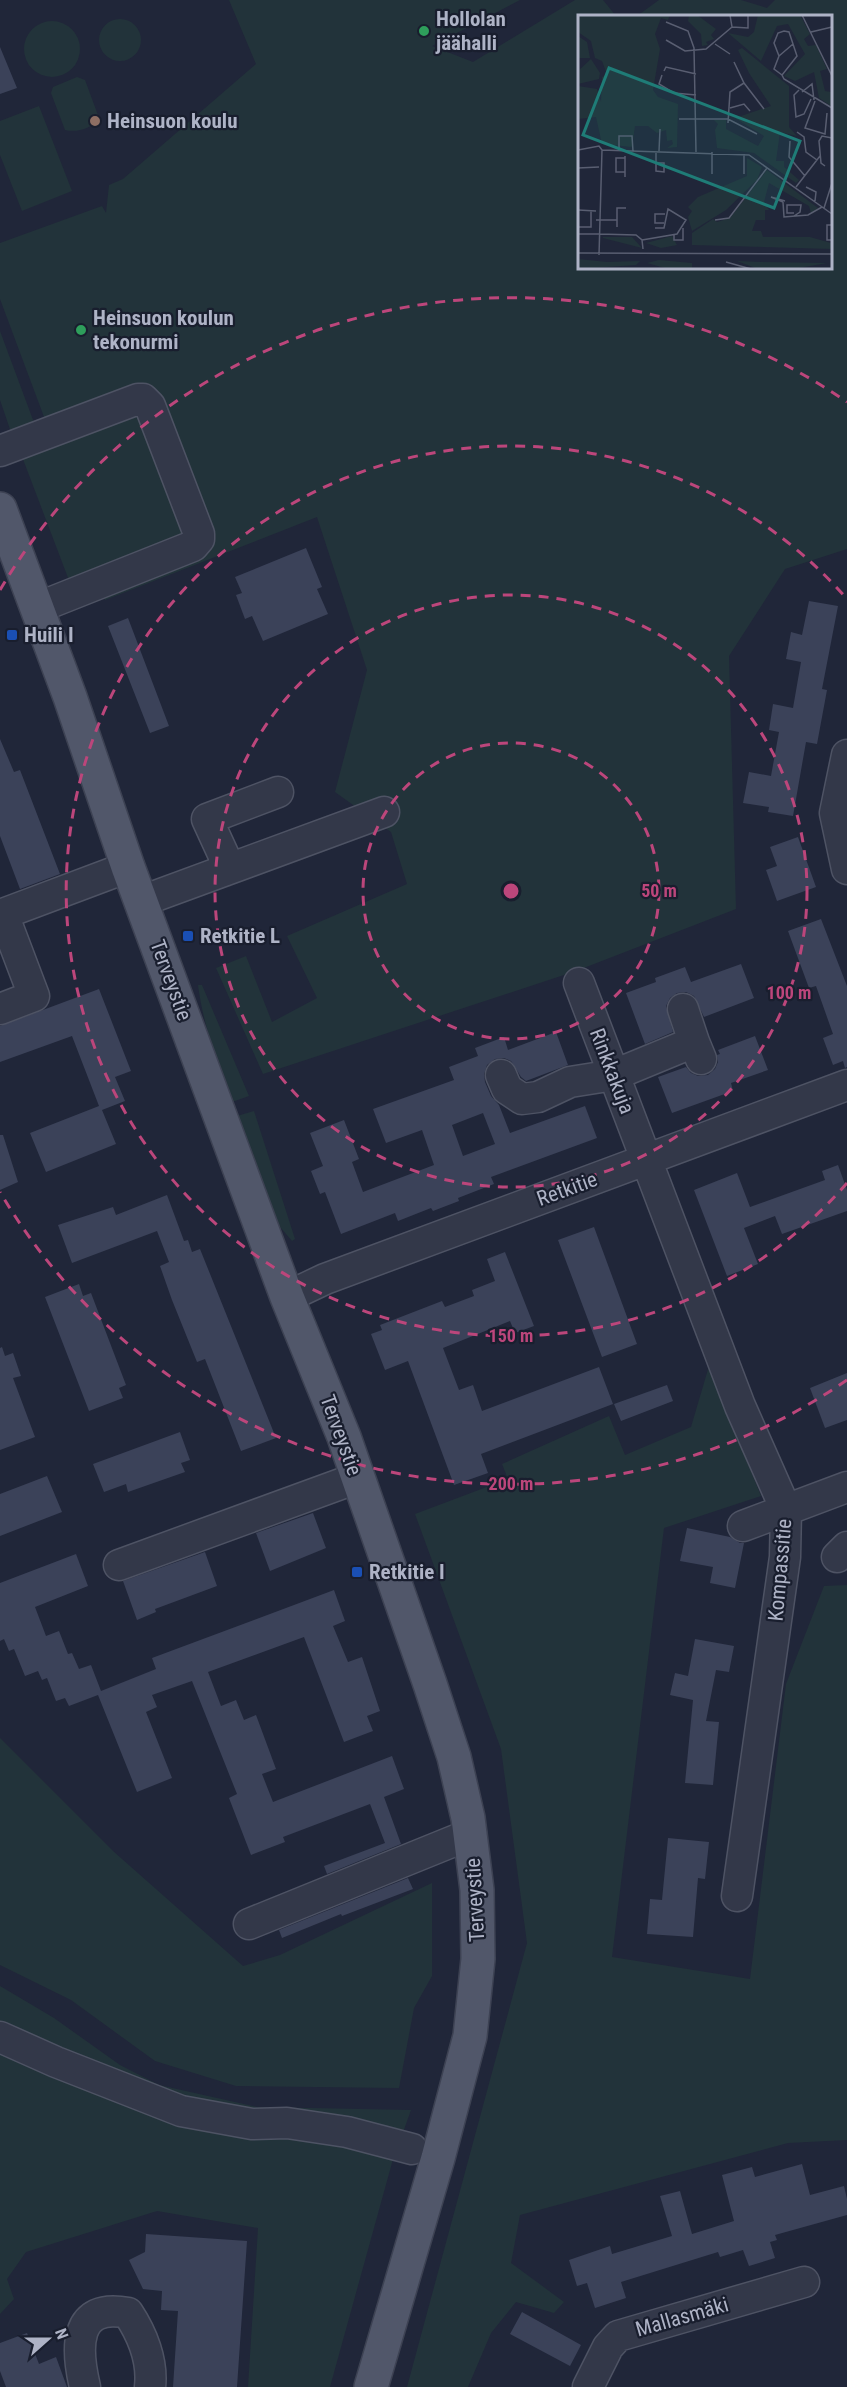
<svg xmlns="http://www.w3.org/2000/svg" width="847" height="2387" viewBox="0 0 847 2387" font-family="'Roboto Condensed',sans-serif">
<rect width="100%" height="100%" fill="#202639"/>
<path fill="#22333a" d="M229,0H520L432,46L473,62L575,0H603L616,16H580V267H830V16H637L659,0H741L767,8L775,0H847V549L785,569L729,656L736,909L576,971L263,1074L216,968L246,956L272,1022L317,998L287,936L407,884L391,832L335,792L367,670L317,517L105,600L95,574L70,583L21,454L53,441L0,299V243L102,206L106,213L109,185L123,179L256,64Z
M99 40a21 21 0 1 1 42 0a21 21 0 1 1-42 0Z
M24 49a28 28 0 1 1 56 0a28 28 0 1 1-56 0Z
M77,77L85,80L99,118C93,128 77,133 65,130L51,93L53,87Z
M39,106L72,191L22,211L0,155V121Z
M0,331L36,428L13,438L0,400Z
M198,985H202L249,1096L232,1102C218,1064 203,1025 198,985Z
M254,1111L295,1239L292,1241L275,1221L237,1116Z
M709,1366L761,1496L664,1528L612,1957L750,1979L786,1684L824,1586L847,1585V2140L788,2143L520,2215L511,2263L564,2302L554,2313L516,2302L491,2333L468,2387H407L527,1943L501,1749L415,1514L508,1479L502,1464L609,1416L625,1455L691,1427Z
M0,1738L113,1851L243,1966L280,1955L432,1883V1976L414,2008L399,2088L236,2086L155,2061L71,2000L0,1965Z
M0,1986L54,2018L120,2065L159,2085L257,2107L411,2110L401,2138L186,2105L0,2029Z
M0,2045L124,2098L321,2134L395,2152L330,2387H248L258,2228L157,2211L26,2252L7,2279L14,2299L0,2314Z"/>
<path fill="#3b4259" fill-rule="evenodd" d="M0,47L17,88L0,94Z
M306,548L322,587L317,589L328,614L263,641L252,616L245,619L236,595L242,593L235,577Z
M809,601L838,606L822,689L827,690L817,744L806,742L793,816L768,812L769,807L743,803L749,772L771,776L779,732L769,730L773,704L793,708L801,662L786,659L791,632L802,635Z
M128,618L169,726L150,733L108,626Z
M0,739L14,772L20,770L60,874L20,889L0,836Z
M798,837L816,887L777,901L766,870L777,866L770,847Z
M821,919L847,986V1067L845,1068L843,1061L833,1065L823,1038L833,1034L816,986L809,988L788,931Z
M741,964L754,998L704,1017L694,996L686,992L677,993L670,998L666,1006L673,1032L645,1044L626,993L656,982L655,978L685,967L691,982Z
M99,989L131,1071L115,1077L125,1101L102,1110L116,1144L46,1172L30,1133L99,1106L72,1036L0,1062V1026Z
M556,1032L568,1065L526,1081L521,1077L511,1061L504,1058L495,1059L487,1065L484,1074L485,1082L491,1096L499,1105L510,1133L585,1106L597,1138L491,1177L494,1184L458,1198L459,1201L433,1211L431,1208L398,1221L395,1213L341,1234L325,1192L320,1194L311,1171L323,1166L310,1133L344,1120L359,1159L352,1162L363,1192L434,1165L422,1130L386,1143L373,1109L454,1080L449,1067L478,1056L475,1048L504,1037L508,1050ZM483,1113L495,1144L463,1156L452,1125Z
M755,1036L768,1070L731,1083L733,1091L672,1113L658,1077L686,1067L691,1073L698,1076L708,1075L715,1069L718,1062L717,1055L720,1054L718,1050Z
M0,1135H3L18,1182L0,1190Z
M838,1165L847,1190V1211L782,1234L775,1216L744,1228L758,1264L727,1276L694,1190L737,1173L750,1207L825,1180L822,1171Z
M167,1195L184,1241L188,1240L192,1252L200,1249L276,1438L241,1451L205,1359L197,1362L172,1300L160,1266L169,1262L157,1231L72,1263L58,1225L113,1207L116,1215Z
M594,1227L637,1344L602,1357L558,1240Z
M505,1252L534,1326L515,1333L510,1321L443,1348L459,1390L473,1385L482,1411L599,1367L613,1404L481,1454L488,1473L454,1485L408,1361L385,1370L371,1334L382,1330L380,1325L442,1301L445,1307L474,1296L472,1290L495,1281L487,1259Z
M79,1284L83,1296L91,1293L126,1385L119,1388L123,1398L89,1411L45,1297Z
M2,1347L5,1356L13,1353L21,1376L13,1378L35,1437L0,1450V1348Z
M847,1373V1420L825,1428L810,1388Z
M667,1385L673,1401L621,1421L614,1404Z
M180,1432L190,1460L181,1463L185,1472L128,1492L126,1484L104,1492L93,1464Z
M47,1476L62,1512L0,1536V1494Z
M313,1513L326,1548L270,1571L256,1533Z
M687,1528L730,1537L740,1543H744L735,1588L710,1583L713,1567L680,1561Z
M205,1552L217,1586L155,1609L156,1612L137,1620L123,1581Z
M76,1554L88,1586L35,1607L46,1636L59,1631L68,1654L72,1653L79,1669L91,1665L101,1691L156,1669L152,1658L334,1590L345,1621L333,1626L348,1662L362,1657L380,1711L367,1716L373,1731L344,1742L304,1637L208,1672L221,1706L236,1700L244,1720L256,1715L276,1769L262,1774L273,1802L392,1756L404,1789L384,1797L401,1844L327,1874L324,1866L385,1843L370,1804L283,1837L285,1842L251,1855L229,1798L237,1794L192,1681L152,1695L157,1707L146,1712L172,1778L137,1792L98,1695L69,1706L65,1698L56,1701L47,1678L42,1680L38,1671L25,1676L14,1649L9,1651L4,1639L0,1641V1583Z
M695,1639L734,1646L729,1672L716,1670L706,1721L719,1722L713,1785L685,1783L693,1700L670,1695L675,1673L688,1676Z
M668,1838L709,1842L705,1879L698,1878L693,1937L647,1934L650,1899L662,1900Z
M408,1878L413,1889L342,1916L341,1914L282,1938L279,1930Z
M802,2164L810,2195L844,2186L847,2199V2215L775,2235L777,2240L770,2242L775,2258L749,2266L743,2250L720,2257L718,2252L621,2282L626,2298L595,2308L587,2283L577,2286L569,2260L610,2246L612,2254L672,2236L660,2196L680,2191L692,2234L734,2221L722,2175L752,2167L755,2177Z
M146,2234L247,2241L237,2387H173L178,2311L161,2310L162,2291L143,2289L129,2260L145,2252Z
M522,2312L581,2345L570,2366L510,2334Z
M27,2333L39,2364L56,2357L67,2387H6L0,2371V2343Z"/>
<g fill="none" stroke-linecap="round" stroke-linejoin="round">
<g stroke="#4e5364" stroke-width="33">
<path id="minor" d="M0,451L138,399H143L150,406L199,534V539L193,546L37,608
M847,755L835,813L847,869
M224,871V856L207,819L278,792
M142,901L384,812
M0,915L128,867
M579,983L740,1406L786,1510L785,1557L737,1896
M0,1009L34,996L3,914
M683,1009L694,1042
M501,1075L507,1089L522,1099L538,1097L570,1082L614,1075L694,1042L701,1059
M287,1297L325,1279L847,1085
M743,1526L847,1487
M837,1557L847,1547
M119,1565L357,1478
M249,1924L471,1834
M0,2037L56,2062L181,2111L252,2124L287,2123L347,2132L412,2149
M85,2387C76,2349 73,2302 128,2313C142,2334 153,2361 150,2387
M588,2387L608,2347L618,2336L804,2282"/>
</g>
<g stroke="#3d4253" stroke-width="36">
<path id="major" d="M0,509L70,697L128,867L287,1297L344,1437L430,1684L454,1757L468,1818L477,1890L478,1959L470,2036L438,2158L371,2387"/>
</g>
<use href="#minor" stroke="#333849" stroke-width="30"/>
<use href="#major" stroke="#51576a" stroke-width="33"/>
</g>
<g fill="none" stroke="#bc467b" stroke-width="3" stroke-dasharray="10 8">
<circle cx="511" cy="891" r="148"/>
<circle cx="511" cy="891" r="296"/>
<path d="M847 1183A445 445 0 1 1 847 599"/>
<path d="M847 1380A593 593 0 0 1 0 1192M0 590A593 593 0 0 1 847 402"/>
</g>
<g fill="#2e9e5b" stroke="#191e2e" stroke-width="2">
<circle cx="424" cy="31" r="6"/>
<circle cx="81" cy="330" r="6"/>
</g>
<circle fill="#8d6e63" stroke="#191e2e" stroke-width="2" cx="95" cy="121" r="6"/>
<g fill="#1a4fb4" stroke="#191e2e" stroke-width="2">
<rect x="6" y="629" width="12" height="12" rx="3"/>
<rect x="182" y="930" width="12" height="12" rx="3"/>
<rect x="351" y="1566" width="12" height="12" rx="3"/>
</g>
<g text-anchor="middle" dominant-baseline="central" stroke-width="4.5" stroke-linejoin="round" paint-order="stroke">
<g font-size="21" font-weight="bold" fill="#aeb3c6" stroke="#191e2e" text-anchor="start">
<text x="436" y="19">Hollolan<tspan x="436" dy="24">jäähalli</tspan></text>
<text x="107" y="121">Heinsuon koulu</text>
<text x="93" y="318">Heinsuon koulun<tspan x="93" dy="24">tekonurmi</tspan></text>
<text x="24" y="635">Huili I</text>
<text x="200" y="936">Retkitie L</text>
<text x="369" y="1572">Retkitie I</text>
</g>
<g font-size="21" fill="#aeb3c6" stroke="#191e2e">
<text transform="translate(171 980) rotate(70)">Terveystie</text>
<text transform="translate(612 1071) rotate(69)">Rinkkakuja</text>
<text transform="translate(567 1189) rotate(-20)">Retkitie</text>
<text transform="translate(341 1435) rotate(70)">Terveystie</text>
<text transform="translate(780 1570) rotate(-85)">Kompassitie</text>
<text transform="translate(475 1900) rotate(-93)">Terveystie</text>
<text transform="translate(682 2317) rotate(-16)">Mallasmäki</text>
</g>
</g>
<g transform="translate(578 15)">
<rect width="254" height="254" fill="#202639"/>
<path d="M0,0H92L90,5L83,3L77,19L82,34L75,75L80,82L100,89L99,132L89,133L95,129L94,125L89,126L88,115L79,118L70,111H57L54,132L24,129L18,102L0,104V71L19,74L23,87L24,62L29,59L24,46L17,43L13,26L0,17ZM111,0H119L138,14L133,20L136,24L128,27L130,30L124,31L123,19L110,6ZM180,0H222L232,19L226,24L230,31L238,30L249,54L242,56L247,76L253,77V91L241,83L236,57L217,66L206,61L227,39L210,9L199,11L183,46L150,18L170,22L176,17ZM0,21L9,27L12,43H0ZM164,33L211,71V112L219,121L202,117L198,146H206V152L221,165L218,168L176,138L139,133L137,115L140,109L136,105H148V114L180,131L186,121L157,103L193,91L171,58L160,35ZM13,44L22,58L21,64L0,69V56ZM169,143L184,152L179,165L148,195L114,216L110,202L114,196L110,192L120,182L169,161ZM189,155L240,193L233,198L231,191L191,168L186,187L191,195H187V205H178L174,216H183L185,222H232L253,228L254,234L114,230V218L135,204L139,207L152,203ZM94,221L99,230L83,233L68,228ZM54,222L64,233L25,223V222ZM0,244L29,247L62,246L58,250L0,254ZM81,245L114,248V253H87L69,248ZM159,246L183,247L249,248L221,253L180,254Z" fill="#22333a"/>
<path fill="none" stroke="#595e71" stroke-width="1.5" d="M224,0L254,61M88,7L110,16L116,33L118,137M154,12L170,13V0M233,17L254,12M88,25L107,36L128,34L154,12L152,0M137,29L152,39M201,41L215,29M156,47L166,68L186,94M86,56L88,52L118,59M84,60L81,69L96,78L118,80M204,60L196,54L201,41L196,28L200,18L206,16L211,17L219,41L204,60L206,64L254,93M221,75L216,80L218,102L226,99L233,84M224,77L234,69L236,85M237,86L227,113L247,119L249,98M152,93L166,89L172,96M101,104H150L179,119M150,108L152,77L166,68M219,117L226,122L228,137L239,145M212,126L211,142L227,161M0,135L21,131L24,135L171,140L254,199M41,136V121H54L55,136M81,136L82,114M166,139V159M78,148H86V157L78,156V137M247,151L243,148L241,126L244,121L254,123M0,153L21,152M47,157H38V143H47M134,159V137M47,162V141M218,172L242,141M228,172L238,177L237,186M205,187L206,202L230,200L244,192M205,187L193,182L207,186M246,193L254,168M0,195L18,196M216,198H209V190H223L222,197L216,201M18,205H39M137,205L151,203L189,153M86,208H77V199H87M254,210H249V225H254M0,212H13V196M39,212V193H48M0,219H21M21,219L58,220L64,225L65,234M96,220V225H105V213M64,225L99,219L108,205L90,194L86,213H77M0,238L254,239M21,240L24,135M148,247L173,254M35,254H77"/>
<path fill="#1f7c77" fill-opacity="0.15" stroke="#1f7c77" stroke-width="3" d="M31,53L222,126L196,193L5,120Z"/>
<rect width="254" height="254" fill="none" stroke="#aeb3c6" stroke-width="3"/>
</g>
<circle cx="511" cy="891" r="9" fill="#bc467b" stroke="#191e2e" stroke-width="3"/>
<g font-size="18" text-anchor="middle" font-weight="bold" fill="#bc467b" stroke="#191e2e" stroke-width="4.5" stroke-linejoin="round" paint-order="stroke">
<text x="659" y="897">50 m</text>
<text x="789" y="999">100 m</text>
<text x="511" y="1342">150 m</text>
<text x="511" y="1490">200 m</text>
</g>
<g transform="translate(48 2339) rotate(69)" stroke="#191e2e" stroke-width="4.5" paint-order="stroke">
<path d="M0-4.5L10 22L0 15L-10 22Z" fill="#aeb3c6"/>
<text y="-9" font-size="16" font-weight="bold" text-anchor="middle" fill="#aeb3c6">N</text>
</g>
</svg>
